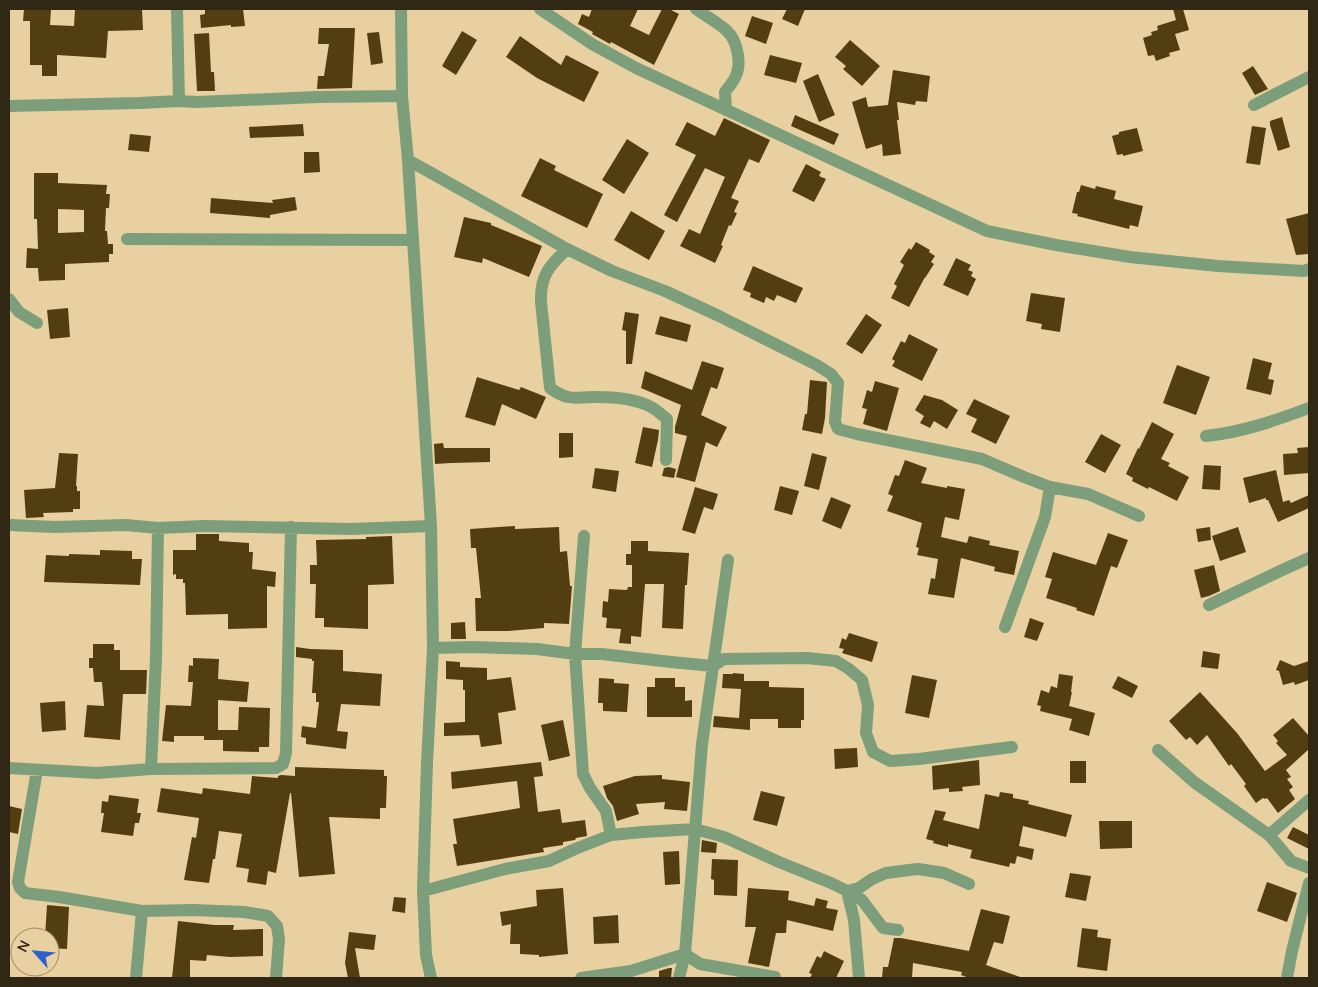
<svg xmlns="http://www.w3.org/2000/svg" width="1318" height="987" viewBox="0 0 1318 987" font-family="Lato,sans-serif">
<rect width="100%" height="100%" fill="#e8d0a1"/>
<path fill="#533e12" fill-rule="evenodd" d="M24,9H51L50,25L74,26L75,9H142L143,30L108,31L106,58L57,55V76H42V65H30V21H23Z
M205,9H243L245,26L231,27V25L201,28L200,15L205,14Z
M592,9H638L630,26L649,35L662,9H669L679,14L654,65L611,42L610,44L592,34L593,32L578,24L582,14L589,17Z
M787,9H805L798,26L782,19Z
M1173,9H1183L1189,30L1175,34L1180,50L1169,53L1170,56L1156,61L1154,55L1148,56L1143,38L1152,35L1151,32L1158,30L1157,26L1176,20Z
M752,16L773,23L766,44L745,36Z
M319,28H355L352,88L317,89L318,76H324L329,44H318Z
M462,31L477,40L456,75L442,66Z
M379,32L383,63L371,65L367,33Z
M209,33L211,72H214L215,91H197L194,34Z
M520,36L561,65L566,55L599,72L584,102L537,78L506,57Z
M850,40L880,66L862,86L843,69L846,66L835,57Z
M770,55L802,63L796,83L764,75Z
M1253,66L1268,89L1255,95L1242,73Z
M893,70L930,76L927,102L916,101L915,105L897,102L899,120H897L901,154L883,156L882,144L866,149L852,102L866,97L868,107L888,105Z
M818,74L835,115L819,122L803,81Z
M795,115L839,134L834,145L791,126Z
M1282,117L1290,147L1278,151L1270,125V121Z
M724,118L770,140L759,163L749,159L731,198L739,201L734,212L737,213L731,226L729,225L721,245L723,246L715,263L680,246L689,229L700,234L725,177L705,168L677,222L664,215L696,155L675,145L687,122L715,136Z
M303,124L304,136L250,138L249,127Z
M1252,126L1266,128L1260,165L1246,163Z
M1137,128L1143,151L1123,156V154L1117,155L1112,136L1119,134V132Z
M130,134L151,136L149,152L128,150Z
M627,139L649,153L624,194L602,180Z
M304,152H319L320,172L304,173Z
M540,158L556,166L554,170L603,194L587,228L521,196Z
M806,164L821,172L819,176L826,179L814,202L792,191Z
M34,173H58V183L107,185L106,194H110L109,208H106L105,231H107L108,244H113V254H109V262L65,264V280L39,281L38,268H26L27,248L38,249L37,219H34ZM58,209L84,210V232L58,233Z
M1081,185L1095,189L1096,186L1116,191L1114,199L1143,206L1138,227L1130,225L1129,229L1077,216L1078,214L1072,213L1077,192H1079Z
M295,197L297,210L270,215V218L210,213L211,198L273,203L272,200Z
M631,211L665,231L649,260L614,240Z
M1309,213V254L1296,255L1286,219Z
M464,217L491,223V225L542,246L529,277L483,258L482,263L454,257Z
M916,242L930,250L929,252L935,256L931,262L934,264L925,278V277L909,307L891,298L897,286L894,284L904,265L900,262L909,248L911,250Z
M956,258L971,265L968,270L973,272L971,276L976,279L968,296L943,285Z
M753,266L803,288L796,303L777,295L774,301L766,297L764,303L750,297L751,293L743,290Z
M1031,293L1065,298L1060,332L1041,329L1042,324L1026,321Z
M68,308L70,337L50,339L47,310Z
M625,312L639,314L632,364H626V331L622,330Z
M866,314L882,325L862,354L846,344Z
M660,316L691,325L687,342L655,334Z
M909,334L938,349L922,381L892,366L895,361L892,359L901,341L905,343Z
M1253,358L1272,363L1268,379L1274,380L1271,395L1246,389Z
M702,361L724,368L717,389L711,387L701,415L727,427L717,447L706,442L695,482L676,477L687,436L675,433V427L681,405L641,388L645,371L692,390Z
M1177,365L1210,377L1196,415L1163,403Z
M477,377L519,390L521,387L546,397L536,419L502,404L495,426L465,417Z
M810,380L827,382L825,418L822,434L802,430L805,414H807Z
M875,381L899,388L887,431L863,424L867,409L862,408L867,390L872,392Z
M924,395L942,400L958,410L947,429L934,421L930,428L920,423L924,416L915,410Z
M974,399L1010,416L996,444L971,432L977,419L966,414Z
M1152,422L1174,434L1161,459L1170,463L1168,466L1189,477L1177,501L1149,487L1148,489L1132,481L1133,478L1126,474L1138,448L1139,449Z
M643,427L659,430L658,440L652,467L635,463Z
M559,433H573V457L559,458Z
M1101,434L1121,445L1105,473L1085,462Z
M443,443L444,448H490V462L451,463L435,464L434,444Z
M1309,447V473L1284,475L1283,454L1298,453L1297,448Z
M59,453L78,454L76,486H77V491H80V509H73V512L43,513L44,517L26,518L24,490L55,488Z
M812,453L827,457L819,490L804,486Z
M905,460L927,468L921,483L947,488V486L965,489L959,520L945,517L941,537L967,543L969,536L990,541L989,545L1019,551L1014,575L994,571L995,567L961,558L954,598L928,594L931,578L935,579L938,559L917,555L919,548L916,547L922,523L887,511L893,496L888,494L895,475L899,476Z
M1204,465L1221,466L1220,490L1202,489Z
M669,467L676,469L674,478L662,476L664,468Z
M595,468L619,471L616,492L592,488Z
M1276,470L1283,502L1289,500L1291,503L1309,495V508L1278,522L1268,500H1266V498L1249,503L1243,478Z
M780,486L799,491L792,515L774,510Z
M695,487L718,494L713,510L704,507L695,534L682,530Z
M831,497L851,505L841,529L822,521Z
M515,526V529L559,527L560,552L567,551L570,586H572L569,624L544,623V628L508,631H476L475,598H481L476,548H471L470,529Z
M1210,527L1211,540L1198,542L1196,529Z
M1238,527L1246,552L1220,561L1212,536Z
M1108,533L1128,540L1117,568L1111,566L1094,616L1076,610L1077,608L1046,598L1052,579L1045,577L1053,552L1096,565Z
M196,534H219V541L249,543V552H253L252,569L276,572L275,587L267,586V628L228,629V614L186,615L185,583H183V579H176V574L173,575V550H196Z
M392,536L394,584L368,585V629L324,627V618H315L316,584H310V565H317L316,540L366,539V537Z
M631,541H648V551L689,553L687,585H685L683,629L662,628L664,584H645L641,637L631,636V644L619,643L621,629L606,628L607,618L602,617L603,601L608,602L609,589L627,590L628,587H632V565H626V554H631Z
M100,550L132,551V559H142L140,585L44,582L46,555L69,556V554L100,555Z
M1214,565L1220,591L1209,596L1201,598L1194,570Z
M1030,618L1044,623L1037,641L1024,637Z
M465,622L466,639H451V623Z
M849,633L878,642L872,662L842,653L844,649L839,648L842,638L846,640Z
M93,644H114V650H120V670H147L146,694H123L120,740L84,737L87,705L104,706L102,682H94L93,668H89V658H93Z
M296,647L310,649L343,650V671L382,674L380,706L341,704L337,731L348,732L346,749L306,744V738L301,737L302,726L316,728L319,702H316V693H312L314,661H312V659L296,657Z
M1203,651L1220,654L1218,669L1201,667Z
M193,658L219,659L218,679L249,682L247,702L218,700V730H238L239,707L270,708L269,747H259V752L223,751V740H204V736H174V742L162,741L166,705L191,706L193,682H188L189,665L193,666Z
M1280,660L1294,666L1309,661V680L1295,685L1294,682L1283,685L1279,671L1276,670Z
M446,661L460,662V667L487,668V680L511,677L516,710L498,713L502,744L481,747L479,735L444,736V723L465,722V690H463V680L446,679Z
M733,673L744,674V681H769V687L804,688V720H801V728H778V719H750V730L713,727L714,716L739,718L741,689L722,688L723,674H733Z
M1059,674L1073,676L1071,692H1072L1069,706L1095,713L1089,736L1069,730L1072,719L1040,711L1041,706L1037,705L1041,690L1049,693L1051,686L1057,688Z
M912,675L937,680L929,718L905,713Z
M1118,676L1138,686L1132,698L1112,688Z
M599,678L614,679V683L629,684L627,712L603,711V703H598Z
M655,678H675V687H685V701L692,700V717H647V687H655Z
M1200,692L1237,733L1265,771L1287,755L1276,743L1278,741L1273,735L1293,718L1309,736V749L1286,770L1291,777L1287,779L1293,787L1289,790L1295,799L1278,813L1267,798L1265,799L1263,798L1256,803L1244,786L1246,784L1231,764L1229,766L1207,735L1197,745L1190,737L1186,740L1169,721Z
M65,701L66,730L42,732L40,703Z
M563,720L570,756L549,761L541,725Z
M857,748L858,767L835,769L834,749Z
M979,760L980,785L962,787L963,791L949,792V788L933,790L932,766Z
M1070,761H1086V783H1070Z
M541,762L543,776L534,777L538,812L560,809L562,823L585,820L587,836L576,838L575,840L563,842V845L543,848L544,852L457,866L453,844H457L453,819L520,808L517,781L452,789L451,772Z
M295,767L384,770V776H387L386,808H380V819L329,817L335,874L299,877L291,793H290L276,873L268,871L266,885L247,882L249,869L236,867L242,834L219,831L215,859H213L209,883L184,880L192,837L196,838L199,818L157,812L161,788L202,794L203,788L250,794L252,776L278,778V776L281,775L295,776Z
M662,775V779L690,782L687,811L664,809L665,802L636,804L639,814L617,821L613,806L607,798L603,786L635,776Z
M761,791L785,797L777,826L753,820Z
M1000,792L1013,794V798L1029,801L1028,804L1072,815L1066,837L1023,826L1019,846L1034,849L1032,860L1017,856L1015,864L1010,863L1009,867L970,858L972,850L948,844V847L933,843L934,841L926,839L935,810L946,812L943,820L979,829L985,794L999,797Z
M109,795L139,799L137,813H141L139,823H135L133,836L101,832L104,813H101L102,801L108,802Z
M9,806L22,809L18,834L9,832Z
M1099,821H1132V848L1100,849Z
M1293,827L1309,835V849L1287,838Z
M702,840L717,843L716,853L701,852Z
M679,851L680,884L665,885L663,852Z
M712,859L738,860L737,896L714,895V880L711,879Z
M1070,873L1091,876L1086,901L1065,897Z
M1267,882L1297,893L1287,922L1257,911Z
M563,888L568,954L539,957V955L520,954V944H510L511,924L502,926L500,912L537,906L536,890Z
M748,888L789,891L788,900L814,906L816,898L828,901L826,908L838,910L833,931L787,920L786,933H776L769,967L748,963L756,927H745Z
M394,897L406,898L405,913L392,911Z
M47,905L69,907L67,949L50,948V937H45Z
M981,909L1010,916L1003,944L994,942L986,965L1020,977V978H969L961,975L962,972L913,963L912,978H882L883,967H888L894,938H901L969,951Z
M618,915L619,943L594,944L593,917Z
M178,921L214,925H234L233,930L263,929V956L230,957L207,955L206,961L190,960V978H172Z
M1082,928L1098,930L1097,937L1111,939L1107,971L1077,967Z
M349,932L376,935L374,950L355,948L360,978H348L345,963Z
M824,951L844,961L836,978H810L812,974L809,973L817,956L821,958Z
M669,968H672L671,978H659V971Z"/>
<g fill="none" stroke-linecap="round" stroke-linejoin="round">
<path stroke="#7c9e7a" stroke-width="12" d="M177,9L179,101
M401,9L402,96L408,160L431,526L433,648L427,763L423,891L426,955L431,978
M540,9L592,44L636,68L987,231L1056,245L1130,257L1218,266L1304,271L1309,269
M696,9C704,15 722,25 728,32C736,40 740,57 738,69C737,77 730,86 725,92L726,110
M1254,105L1309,77
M9,106L139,103L179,101L197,102L318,97L402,96
M408,160L567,249L612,271L665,291L719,316L815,364L831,374L838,383L835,422L838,429L857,434L982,459L1024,477L1050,487L1088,494L1139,516
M127,239L413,240
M567,249C549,266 540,276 541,302L550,388C571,403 576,396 598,397C615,397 636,399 651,407C657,410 662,415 667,419L666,460
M9,299L19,312L37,323
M1206,436C1243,432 1274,421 1309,408
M9,525L55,527L126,525L158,528L204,526L351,529L431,526
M584,536L575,654L583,774L590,788L606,811L611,835
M728,560L702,744L685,954L700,964L775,977
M1209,605L1280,571L1309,558
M1005,627L1045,517L1050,487
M433,648L472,647L537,649L575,654H602L671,662L713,666L724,659L807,658L836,661L849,669L862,680L868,705L866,733L873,752L890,761L919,759L1012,747
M1158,750L1194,782L1269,835L1291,861L1309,868
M9,768L97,773L151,769L276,768L283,764L286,753L291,527
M151,769L156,658L158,528
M37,770L18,882L20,888L25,893L59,897L142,911L193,910L244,912L268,916L277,926L279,939L276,978
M1269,835L1309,800
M423,891L505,869L549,861L575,849L611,835L643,832L695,829L724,837L779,862L831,883L847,891L854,920L859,978
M898,930L883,928L862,900L847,891L859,888L872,879L886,873L909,870L918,869L944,873L969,884
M136,978L142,911
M581,978L631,971L685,954L679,978
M1287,978L1292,951L1309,883"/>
</g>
<rect width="1318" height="987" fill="none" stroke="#312715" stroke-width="20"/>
<g transform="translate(35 952) rotate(297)"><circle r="24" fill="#e8d0a1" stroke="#9f8c69"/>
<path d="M0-4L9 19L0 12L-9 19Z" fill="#2e5fce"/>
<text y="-8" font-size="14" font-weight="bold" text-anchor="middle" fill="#312715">N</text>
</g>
</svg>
